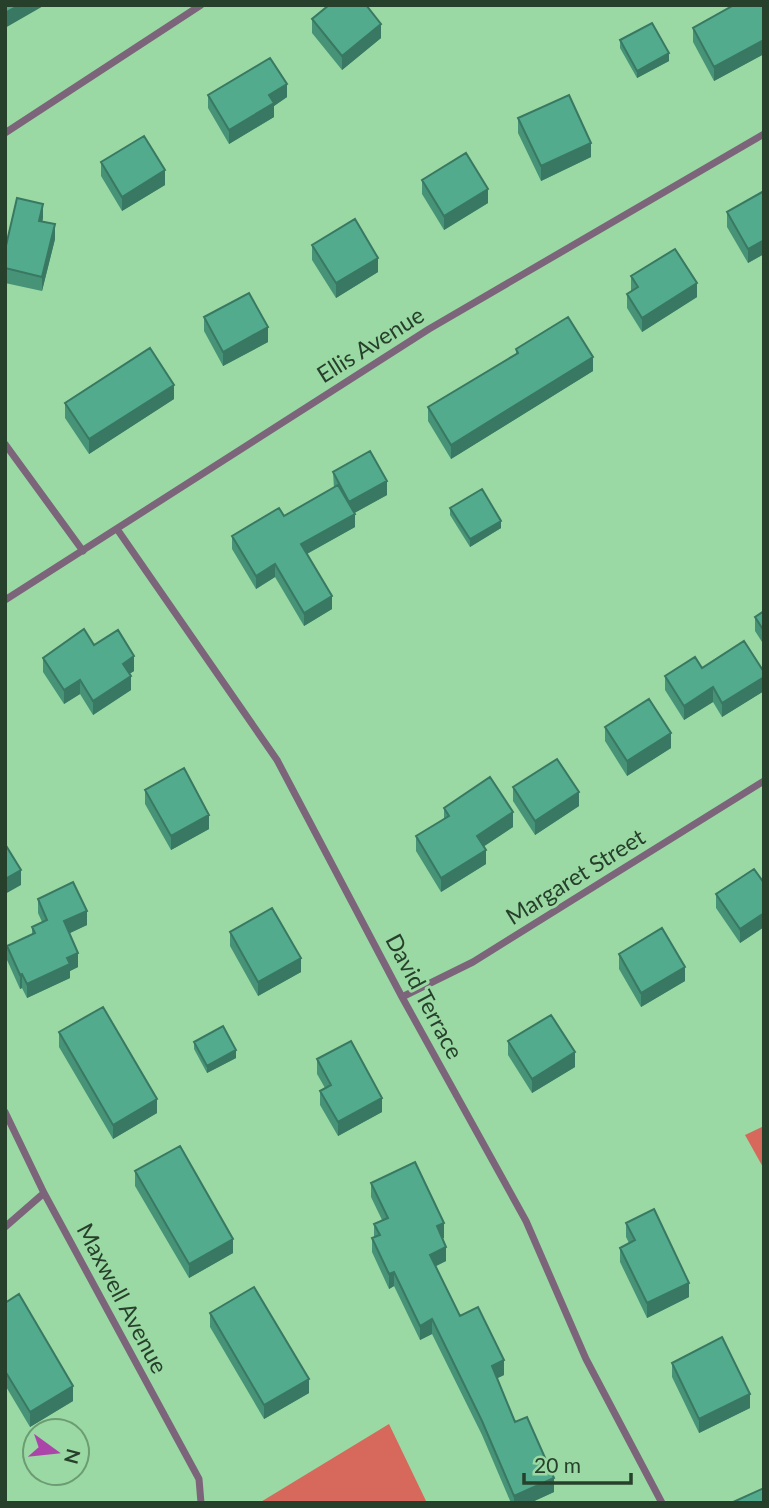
<svg xmlns="http://www.w3.org/2000/svg" width="769" height="1508" viewBox="0 0 769 1508" font-family="Lato,sans-serif">
<rect width="100%" height="100%" fill="#9ad9a3"/>
<path fill="#d6695c" d="M764,1126V1169L745,1135Z
M389,1424L427,1503H259Z"/>
<g fill="none" stroke-linecap="round" stroke-linejoin="round">
<path stroke="#7c657a" stroke-width="7" d="M5,133L201,5
M5,444L83,551
M117,529L277,760L402,997L526,1221L586,1359L662,1503
M5,600L429,329L764,134
M402,997L473,962L764,781
M5,1112L44,1193L199,1479L201,1503
M5,1227L44,1193"/>
</g>
<path fill="#479378" d="M764,5V54L714,81L693,42V28Z
M312,19L381,38L342,70L312,33Z
M620,40L669,61L637,78L620,48Z
M208,95L287,97L274,106V117L229,144L208,108Z
M518,118L591,157L541,181L518,133Z
M101,162L165,185L122,211L101,176Z
M422,180L488,203L444,230L422,194Z
M764,191V254L748,263L727,227V212Z
M43,218L42,222L55,239L42,291L5,283V250Z
M312,245L378,272L336,298L312,260Z
M631,276L697,297L642,332L627,308V294L631,291Z
M204,317L268,342L223,366L204,331Z
M516,349L593,371L451,459L428,421V407L516,355Z
M174,399L89,454L65,418V403Z
M333,472L387,495L354,513L355,527L307,554L332,609L304,626L275,577L256,589L232,549V536L284,516L334,488Z
M450,508L501,528L470,547L450,515Z
M764,611V645L755,631V617Z
M94,645L134,671L129,674L131,690L93,715L80,694L64,704L43,672V658Z
M702,668L764,672V691L722,717L713,702L684,720L665,690V676Z
M605,727L671,748L627,776L605,741Z
M513,787L579,806L535,835L513,801Z
M145,790L209,829L171,850L145,804Z
M444,808L513,827L484,846L486,864L441,892L416,851V836L444,819Z
M764,883V927L740,943L716,908V894Z
M38,899L87,925L69,933L78,967L70,971V978L27,998L22,988L20,989L7,960V946L32,934V927L42,922L38,913Z
M230,932L301,972L258,996L230,946Z
M619,954L685,981L641,1007L619,969Z
M59,1032L157,1113L113,1139L59,1047Z
M508,1041L575,1067L532,1093L508,1055Z
M194,1042L236,1058L207,1073L194,1049Z
M317,1059L382,1112L338,1136L320,1105V1091L325,1088L317,1074Z
M135,1171L233,1253L189,1278L135,1186Z
M371,1183L444,1238H443L446,1261L436,1266L460,1316L504,1375L497,1378L515,1422L554,1492L530,1503H511L482,1435L432,1334L420,1340L394,1286L389,1289L372,1252V1238L374,1237V1224L382,1220L371,1197Z
M626,1223L689,1297L647,1318L620,1262V1248L629,1243L626,1237Z
M5,1303L73,1401L30,1427L5,1385Z
M210,1313L309,1393L264,1419L210,1327Z
M672,1363L750,1408L699,1433L672,1377Z"/>
<path fill="#397862" d="M20,5H45L5,28V13Z
M381,24V38L342,70V56Z
M764,40V54L714,81V67Z
M669,53V61L637,78V71Z
M287,84V97L274,106V117L229,144V130L269,95Z
M591,143V157L541,181V166Z
M165,170V185L122,211V197Z
M488,189V203L444,230V216Z
M43,204V218L39,235V221Z
M55,224V239L42,291V277Z
M764,240V254L748,263V249Z
M378,258V272L336,298V283Z
M697,283V297L642,332V318Z
M268,327V342L223,366V352Z
M593,357V371L451,459V445Z
M174,385V399L89,454V439Z
M387,481V495L349,516V502Z
M355,514V527L301,557V544Z
M501,521V528L470,547V539Z
M275,564V577L256,589V576Z
M332,596V609L304,626V613Z
M134,656V671L123,678V664Z
M131,676V690L93,715V701Z
M764,677V691L722,717V703Z
M80,680V694L64,704V690Z
M713,687V702L684,720V706Z
M671,733V748L627,776V761Z
M579,792V806L535,835V821Z
M513,812V827L477,851V836Z
M209,815V829L171,850V836Z
M486,850V864L441,892V878Z
M21,870V885L5,894V879Z
M87,911V925L64,936V921Z
M764,913V927L740,943V929Z
M78,953V967L70,971V978L27,998V984L67,958Z
M301,958V972L258,996V982Z
M685,967V981L641,1007V993Z
M22,974V988L20,989V975Z
M236,1050V1058L207,1073V1066Z
M575,1052V1067L532,1093V1079Z
M382,1098V1112L338,1136V1122Z
M157,1099V1113L113,1139V1125Z
M444,1223V1238L437,1241V1226Z
M233,1239V1253L189,1278V1264Z
M446,1247V1261L430,1269V1255Z
M394,1272V1286L389,1289V1274Z
M689,1283V1297L647,1318V1303Z
M432,1319V1334L420,1340V1326Z
M504,1360V1375L492,1381V1366Z
M309,1379V1393L264,1419V1405Z
M73,1386V1401L30,1427V1412Z
M750,1394V1408L699,1433V1419Z
M554,1478V1492L530,1503H514V1496Z"/>
<path fill="#52ab8c" stroke="#397862" stroke-width="2" d="M5,5H20L5,13Z
M329,5H366L381,24L342,56L312,19Z
M734,5H764V40L714,67L693,28Z
M652,23L669,53L637,71L620,40Z
M270,58L287,84L269,95L274,103L229,130L208,95Z
M569,95L591,143L541,166L518,118Z
M144,136L165,170L122,197L101,162Z
M466,153L488,189L444,216L422,180Z
M764,191V240L748,249L727,212Z
M17,198L43,204L39,221L55,224L42,277L5,268V250Z
M355,219L378,258L336,283L312,245Z
M675,249L697,283L642,318L627,294L638,287L631,276Z
M249,293L268,327L223,352L204,317Z
M568,317L593,357L451,445L428,407L518,353L516,349Z
M150,348L174,385L89,439L65,403Z
M370,451L387,481L349,502L333,472Z
M338,485L355,514L301,544L332,596L304,613L275,564L256,576L232,536L279,508L284,516Z
M482,489L501,521L470,539L450,508Z
M764,611V631L755,617Z
M84,629L94,645L118,630L134,656L123,664L131,676L93,701L80,680L64,690L43,658Z
M744,641L764,672V677L722,703L713,687L684,706L665,676L695,657L702,668Z
M649,699L671,733L627,761L605,727Z
M557,759L579,792L535,821L513,787Z
M184,768L209,815L171,836L145,790Z
M490,777L513,812L477,836L486,850L441,878L416,836L449,816L444,808Z
M5,844L21,870L5,879Z
M754,869L764,883V913L740,929L716,894Z
M73,882L87,911L64,921L78,953L67,958L70,964L27,984L22,974L20,975L7,946L35,933L32,927L47,920L38,899Z
M272,908L301,958L258,982L230,932Z
M662,928L685,967L641,993L619,954Z
M103,1007L157,1099L113,1125L59,1032Z
M551,1015L575,1052L532,1079L508,1041Z
M223,1026L236,1050L207,1066L194,1042Z
M351,1041L382,1098L338,1122L320,1091L331,1085L317,1059Z
M180,1146L233,1239L189,1264L135,1171Z
M415,1162L444,1223L437,1226L446,1247L430,1255L460,1316L478,1307L504,1360L492,1366L515,1422L527,1417L554,1478L514,1496L482,1421L432,1319L420,1326L394,1272L389,1274L372,1238L380,1235L374,1224L388,1218L371,1183Z
M654,1209L689,1283L647,1303L620,1248L635,1240L626,1223Z
M254,1287L309,1379L264,1405L210,1313Z
M19,1294L73,1386L30,1412L5,1371V1303Z
M722,1337L750,1394L699,1419L672,1363Z
M764,1488V1503H731Z"/>
<g text-anchor="middle" dominant-baseline="central" stroke-width="6" stroke-linejoin="round" paint-order="stroke">
<g font-size="23" fill="#27402b" stroke="#9ad9a3">
<text transform="translate(370 344) rotate(-32)">Ellis Avenue</text>
<text transform="translate(575 876) rotate(-32)">Margaret Street</text>
<text transform="translate(425 996) rotate(62)">David Terrace</text>
<text transform="translate(123 1298) rotate(62)">Maxwell Avenue</text>
</g>
</g>
<rect width="769" height="1508" fill="none" stroke="#27402b" stroke-width="14"/>
<g transform="translate(56 1452) rotate(105)"><circle r="33" fill="#9ad9a3" stroke="#6c9c73" stroke-width="2"/>
<path d="M0-5L12 26L0 18L-12 26Z" fill="#ab45aa"/>
<text y="-10" font-size="19" font-weight="bold" text-anchor="middle" fill="#27402b">N</text>
</g>
<path d="M524 1473v10h107v-10" fill="none" stroke="#27402b" stroke-width="3.5"/>
<text x="534" y="1473" font-size="21" fill="#27402b" stroke="#9ad9a3" stroke-width="5" paint-order="stroke">20 m</text>
</svg>
